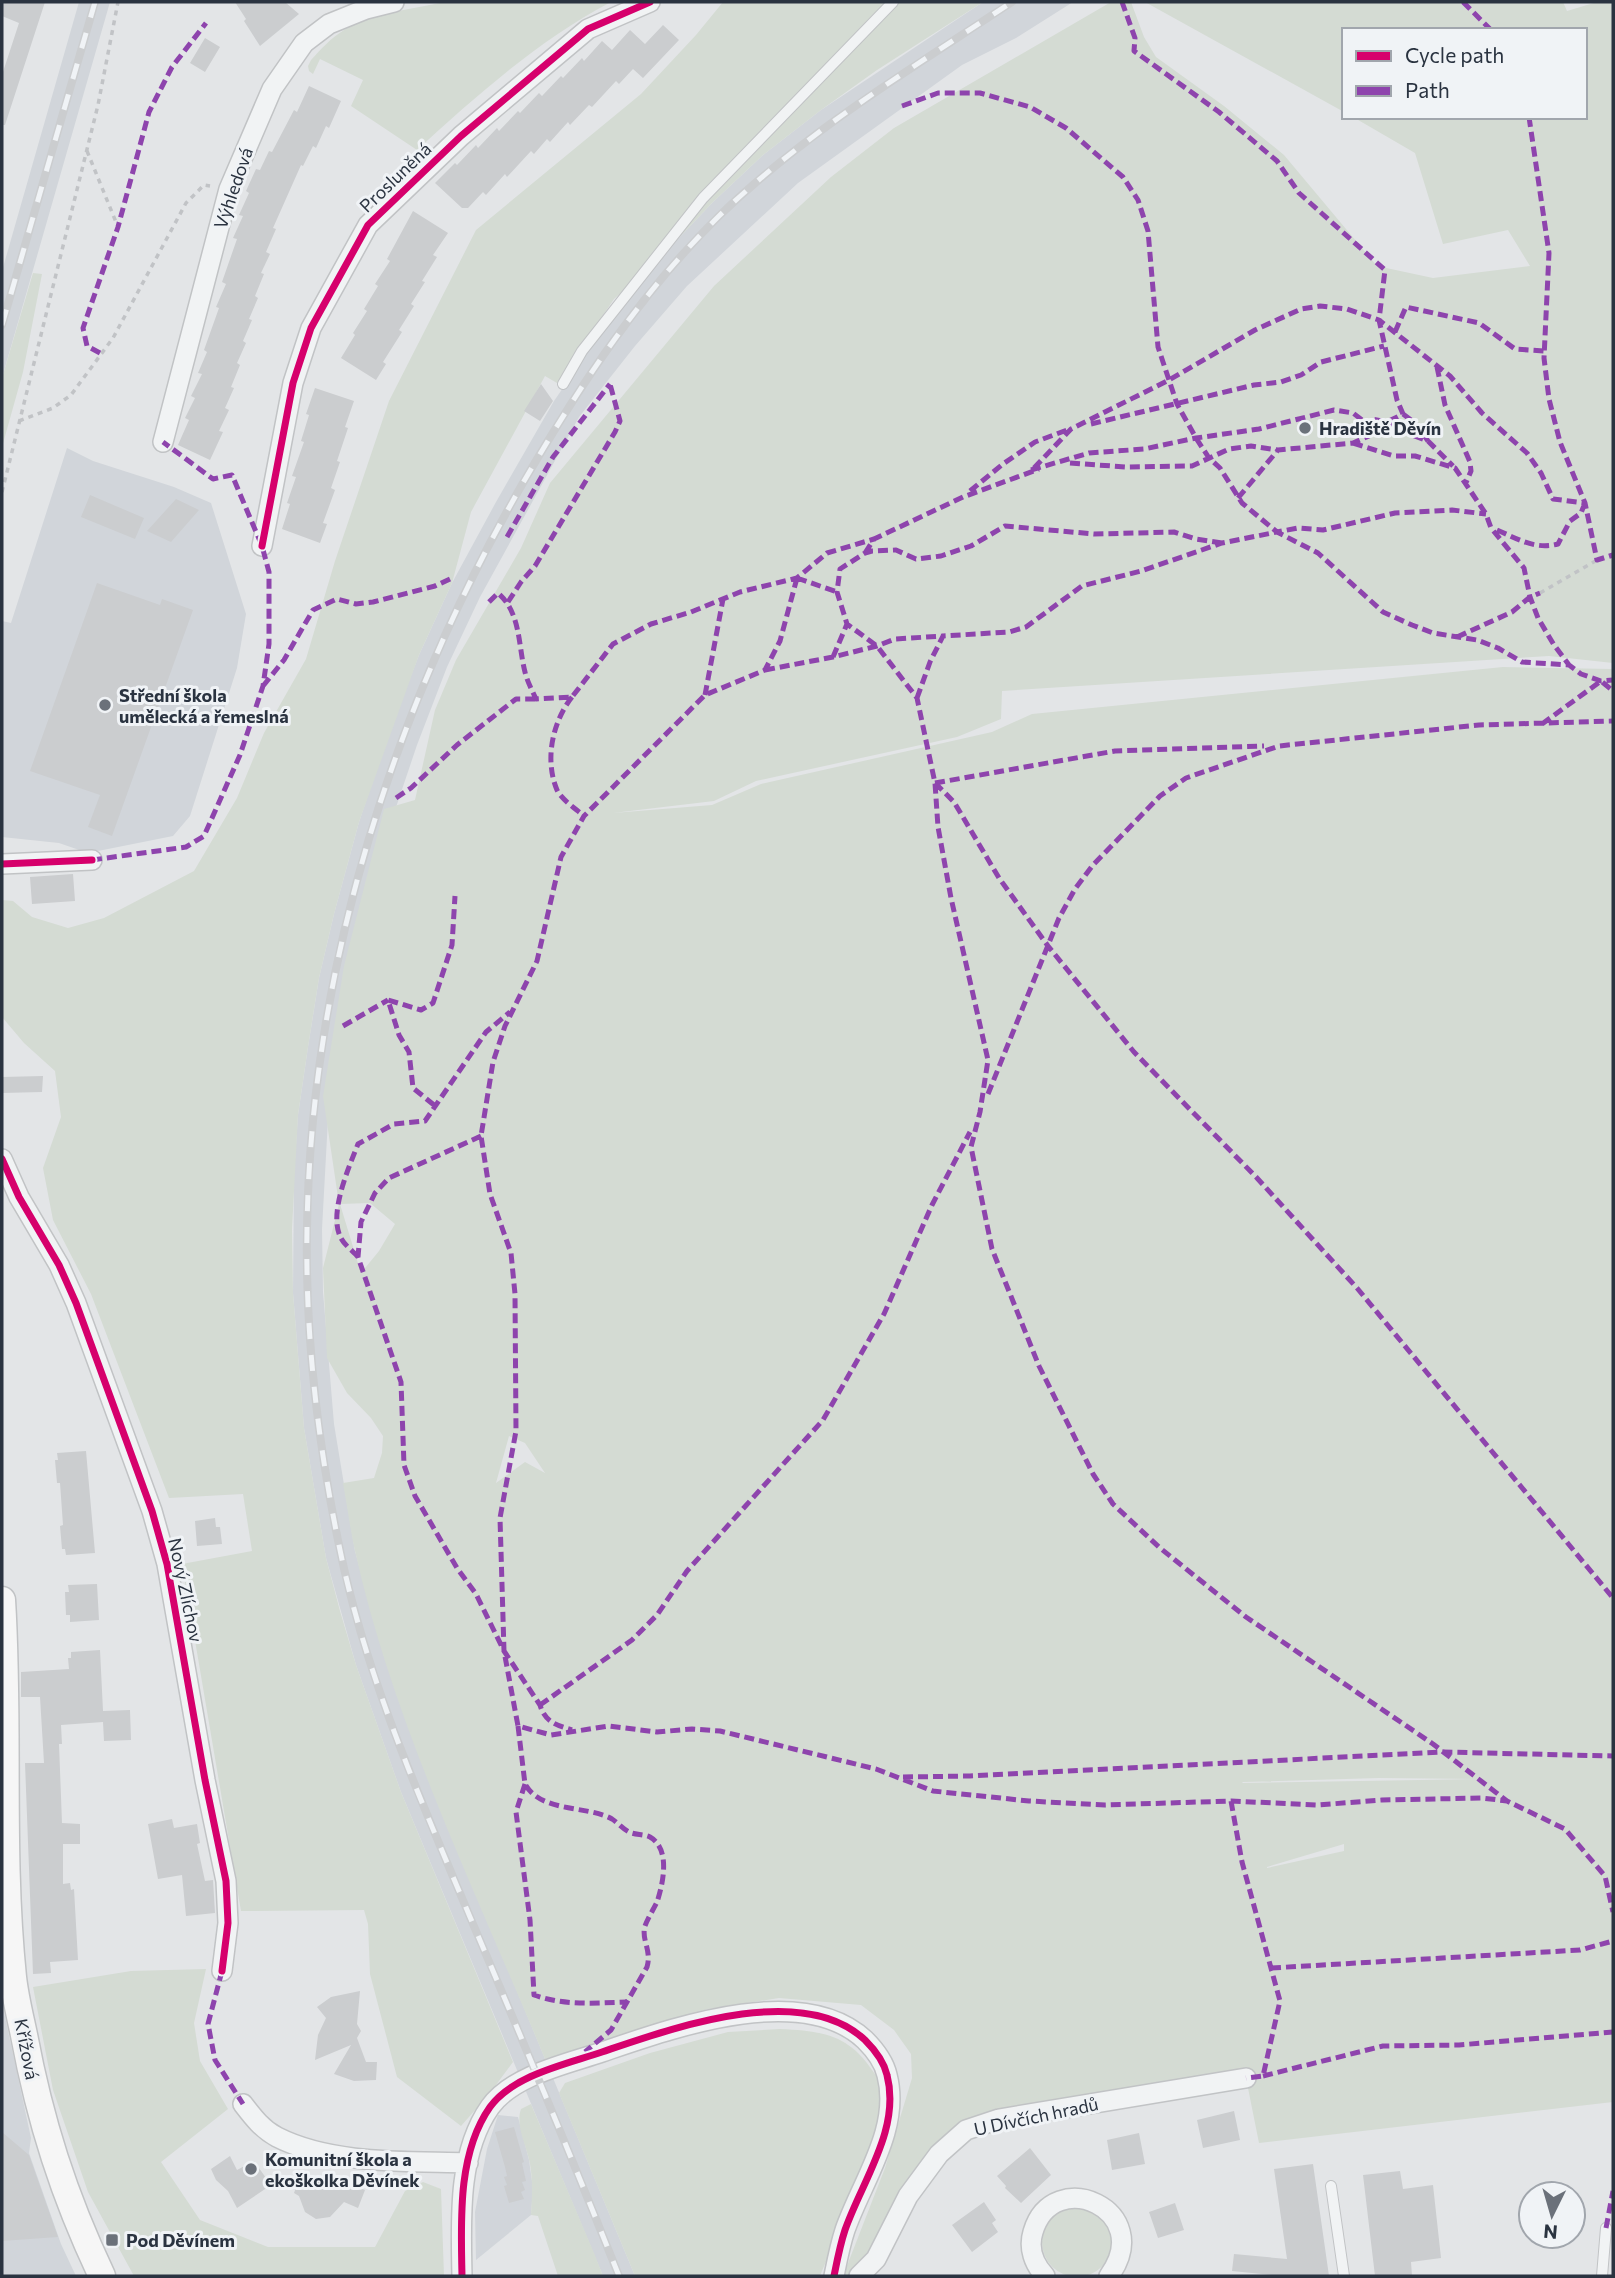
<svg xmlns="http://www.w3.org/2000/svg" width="1615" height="2278" viewBox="0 0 1615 2278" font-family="Commissioner,sans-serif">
<rect width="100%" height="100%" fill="#e3e5e7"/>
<path fill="#d1d5da" d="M79,2H110L2,378V271Z
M983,2H1073L1016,38L962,65L798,183L687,286L635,346L579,417L480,597L447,667L417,745L388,831L328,1119L322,1229L323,1292L334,1424L355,1551L384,1656L430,1781L635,2276H603L401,1792L356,1665L326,1558L304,1428L293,1293L294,1174L298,1115L308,1047L319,978L334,914L359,822L388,735L419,655L452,583L496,502L554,401L609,321L657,261L713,202L763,155L821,110Z
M67,448L93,461L174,487L211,503L246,614L237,668L190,816L173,836L88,853L59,843L2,837V621L11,623Z
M2,2003L31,2138L29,2153L61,2244L76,2276H2Z
M498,2115L518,2117L529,2160L533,2188L531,2215L476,2260L475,2212L487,2149Z"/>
<path fill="#d4dbd3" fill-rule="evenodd" d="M445,2H611C540,39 476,96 417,150L351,106L363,80L320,59L313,74L309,71L308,66L311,60C321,49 331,38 344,30C373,13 412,9 445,2Z
M723,2H983L877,70L821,110L763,155L713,202L657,261L614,299L557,383L545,376L471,512L452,583L419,655L359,822L334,914L319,978L308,1047L298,1115L292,1229L293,1293L304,1428L326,1558L340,1611L356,1665L401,1792L513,2062L490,2093L461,2126L397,2077L370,1974L368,1924L364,1910L241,1911L182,1564L252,1551L243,1494L169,1498L91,1294L53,1220L43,1168L61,1117L55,1071L24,1043L2,1017V900L13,901L32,917L68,928L104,918L194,871L237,798L264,733L306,659L335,561L389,401L476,230L641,94L696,35Z
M1111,2H1131L1144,37L1156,57L1224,106L1284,155L1377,266L1433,278L1530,266L1508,230L1443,244L1415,153L1353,117H1585V30H1344V112L1145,2H1563L1567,11L1597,2H1613V663L1549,656L1002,691L1001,719L957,737L756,781L714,801L613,813L712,805L761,784L992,732L1032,714L1503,667L1613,669V2102L1259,2143L1245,2073L963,2125L868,2259L849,2276H843L885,2168L912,2078L911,2054L894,2030L861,2005L779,1998L708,2009L545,2059C477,1894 394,1726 355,1551C350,1528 347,1505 343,1483L374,1478L382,1453L383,1436L371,1418L347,1393L327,1358L323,1268L339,1204L323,1096L344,966L384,809L415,800L435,710L456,660L521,548L550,483L714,286L831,177L894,128ZM370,1203L395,1224L379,1251L361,1273L340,1204ZM509,1436L525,1443L545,1473L525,1462L496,1483ZM1379,1778L1480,1779L1242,1783L1243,1782ZM1344,1844V1851L1267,1868V1867Z
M33,273L42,274L23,372L2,447V378Z
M206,1969L194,2023L200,2061L228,2109L161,2162L200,2220L268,2247H375L405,2191L423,2182L441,2189L444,2276H134L88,2192L53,2090L33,1987L131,1971Z
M780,2029C821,2031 848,2034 872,2070C875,2074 879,2079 881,2084C891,2113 834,2244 820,2276H635L559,2093L565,2083L650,2053L728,2032Z
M531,2104L594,2253L603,2276H558L538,2216L531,2215C532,2197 533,2181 530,2164C527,2146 515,2126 521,2109Z
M1042 2242a35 35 0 1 1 70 0a35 35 0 1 1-70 0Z"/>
<path fill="#cbcdcf" d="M2,2H45L5,125H2V75L19,23L2,16Z
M235,2H285L299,14L260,46L244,21L246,19Z
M663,25L679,40L643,78L633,69L619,84L616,81L592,107L589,105L570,125L568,122L550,142L547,139L534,154L531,151L507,177L505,174L486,195L483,192L468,208H462L435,183L455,163L457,165L476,145L478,148L497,128L499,131L518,111L520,113L539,93L542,96L561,76L563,78L582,58L584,61L602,41L612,50L630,30L645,44Z
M205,38L220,47L205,72L190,63Z
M309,86L341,101L329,128L326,126L316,148L313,146L303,166L301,165L273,228L276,229L266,252L270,254L261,273L264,274L255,296L258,298L249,319L252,320L243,341L246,343L237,363L240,365L231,387L234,388L225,408L229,410L219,431L223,432L210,460L178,445L189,420L185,418L195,398L191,396L202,374L198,373L207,352L204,350L219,308L216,307L226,284L222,282L237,239L233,238L243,216L239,215L249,193L246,191L256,169L260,170L269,151L272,152L294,110L297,112Z
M413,211L448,233L433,255L437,257L422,281L425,282L411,304L414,306L399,330L402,332L383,362L386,364L376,380L341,358L355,335L353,333L367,311L364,309L378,286L375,284L390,261L387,259Z
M541,384L553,401L540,421L524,411Z
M315,388L354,401L345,427L348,428L337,461L340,462L331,488L335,490L323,523L327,524L320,543L282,529L290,504L287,503L296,477L292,476L304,442L301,441L309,415L306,414Z
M90,495L144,518L135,539L81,517Z
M176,499L199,510L171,542L147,531Z
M97,583L160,605L162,599L193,610L112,836L88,827L100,795L30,771Z
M73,874L75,901L32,904L30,877Z
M43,1076L42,1092L2,1093V1077Z
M86,1451L95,1553L66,1555L65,1549H62L60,1526L63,1525L60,1483H57L55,1460H58L57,1453Z
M215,1518L216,1527H220L222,1544L197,1546L195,1521Z
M97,1584L99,1620L70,1622V1615H66L65,1592H69L68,1585Z
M100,1650L103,1711L130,1710L131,1740L104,1741L103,1722L61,1725L62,1744H59L62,1823L80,1824V1844H63V1884L70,1883L71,1890L74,1889L78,1960L50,1962L51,1973L33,1974L25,1763H44L40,1697H21V1672L69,1669L68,1658H71V1652Z
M172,1819L174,1828L197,1824L200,1843L197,1844L205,1881L213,1880L215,1913L186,1916L182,1875L158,1879L148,1824Z
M360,1991L357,2024L361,2031L357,2038L366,2062H377L376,2080L354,2081L334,2074L351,2045L315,2060L318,2035L326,2018L317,2007L331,1997Z
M1234,2111L1240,2140L1203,2148L1197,2120Z
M514,2127L524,2162L522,2163L526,2181L522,2182L525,2190L521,2192L524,2199L509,2203L504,2186L507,2185L504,2177L507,2176L505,2167L495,2132Z
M2,2132L29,2155L58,2237L2,2241Z
M1139,2133L1145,2164L1112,2170L1107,2140Z
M1030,2148L1051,2175L1021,2203L1005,2188L1006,2186L997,2176Z
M230,2156L237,2170L254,2161L271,2185L237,2208L228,2191L216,2180L211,2169Z
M1313,2164L1329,2276H1281L1232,2271L1234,2254L1287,2259L1274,2169Z
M1400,2171L1403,2189L1433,2185L1441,2258L1411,2262L1412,2276H1375L1363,2175Z
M299,2179L314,2184L316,2179L344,2189L347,2183L365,2190L358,2208L344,2202L330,2217L316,2219L305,2212L299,2196L294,2193Z
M984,2202L996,2220L992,2223L998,2232L972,2252L952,2225Z
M1175,2203L1184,2230L1158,2238L1149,2212Z"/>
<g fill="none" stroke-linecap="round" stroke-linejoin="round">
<g stroke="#c1c3c5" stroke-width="12">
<path id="lane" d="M563,384L582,351L703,198L893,2
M1331,2186L1344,2276
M1602,2276L1606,2228"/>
</g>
<g stroke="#c1c3c5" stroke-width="22">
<path id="street" d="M163,442L229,189L272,89L304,43L329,24L366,9L394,2
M262,546L293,383L311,328L368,225L461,136L588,29L650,2
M2,864L92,860
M2,1159L19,1197L59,1265L76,1303L152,1511L167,1564L205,1780L226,1881L228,1923L222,1971
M243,2104C253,2117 262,2129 277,2137C332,2165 408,2161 468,2163
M462,2276C461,2222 457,2154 490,2107C513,2075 567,2064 602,2052C673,2028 802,1981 865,2040C874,2049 884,2062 887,2075C901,2129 862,2181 845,2230C840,2245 837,2261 834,2276
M859,2276L876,2259L908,2196L939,2154L966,2130L999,2119L1246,2078
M1045,2276C1034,2264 1028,2248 1033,2232C1053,2164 1157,2210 1109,2276"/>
</g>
<g stroke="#c1c3c5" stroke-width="29">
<path id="secondary" d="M2,1600C10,1726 0,1852 13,1977C15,1996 20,2016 24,2035C40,2121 64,2196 102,2276"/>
</g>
<path stroke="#c1c3c6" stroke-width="3.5" stroke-dasharray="5 5" stroke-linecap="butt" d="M87,151L118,227
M19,421L53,408L71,395L113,338L186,203L204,185L210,186
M2,492L98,105L118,2
M1540,593L1597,560"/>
<use href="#lane" stroke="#f1f3f4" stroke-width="10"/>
<use href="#street" stroke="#f1f3f4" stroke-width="19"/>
<use href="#secondary" stroke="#f6f6f6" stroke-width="26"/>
<g stroke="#cbcdcf" stroke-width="8">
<path id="rail" d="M2,325L95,2
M619,2276C571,2156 521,2036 470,1917C420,1798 366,1677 340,1550C318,1445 305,1336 307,1228C311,965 395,703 527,476C582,382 641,293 719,216C807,131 911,69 1012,2"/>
</g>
<use href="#rail" stroke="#f0f3f6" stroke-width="5" stroke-dasharray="16" stroke-linecap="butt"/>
<path stroke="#8e44ad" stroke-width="5" stroke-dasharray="10 5" stroke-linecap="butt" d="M1463,2L1491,30
M902,106L938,93H980L1030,107L1066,128L1123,177L1138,200L1148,231L1158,347L1177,404L1196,438L1209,458L1220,468L1242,503L1277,532L1298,528L1323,530L1395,513L1452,510L1486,514
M1529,117L1549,253L1544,358L1549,399L1560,442L1585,503L1597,560L1613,555
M1395,332L1406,307L1479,323L1515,349L1544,351
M100,353L87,346L83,328L118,227L149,112L172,67L206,23
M1437,367L1445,405L1470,462L1471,471L1465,485
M1403,414L1415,423L1428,441
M1387,422L1407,433L1428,441L1453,466
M1091,424L1254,385L1281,382L1301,375L1321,362L1384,346
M1353,443L1394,456H1415L1455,468L1486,514L1491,528L1524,568L1530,597L1538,618L1554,645L1569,665
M1070,463L1126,467L1192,466L1229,449L1251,446L1278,450L1353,443L1369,436L1370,426
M1034,468L1071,429L1169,380L1255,330L1301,309L1320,306L1347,309L1379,320L1450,376L1482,413L1527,453L1541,473L1553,499L1585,503
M1031,470L1089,453L1144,449L1196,438L1259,429L1334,410L1353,413L1370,426L1372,419L1387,422L1403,414L1397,400L1379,320L1385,270L1299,193L1277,161L1219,112L1134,51L1135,38L1122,2
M970,491L1003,464L1035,442L1067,430
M1238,498L1278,450
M1497,530C1518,539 1535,550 1558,544L1570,521L1581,513L1585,503
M507,537L553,457L610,384
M1222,543L1196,539L1174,532L1094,534L1005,526L971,546L941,556L916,559L896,550L872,551L865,553L840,569L837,592L847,624L877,646L917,698L935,783L938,827L951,898L988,1060L980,1112L971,1147L992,1249L1039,1366L1093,1474L1113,1504L1160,1548L1246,1617L1433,1744L1507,1801
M865,553L874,539L963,497L1039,469
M797,578L780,641L765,670L705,695L584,816L561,857L537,961L505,1026L493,1062L481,1136L490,1194L511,1253L515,1294L516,1431L500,1518L504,1651L518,1726L551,1735L609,1726L657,1732L692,1729L720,1731L876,1769L933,1791L1029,1801L1105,1805L1231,1801L1318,1805L1382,1800L1482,1798L1507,1801L1565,1829L1605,1876L1613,1912
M797,578L837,592
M489,602L498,593C521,613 518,645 525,672C527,681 532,690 536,699L572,697L613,644L651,624L691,612L740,592L797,578L827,553L874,539
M508,602L521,582L535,566L615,432L620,421L610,384
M1457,637L1512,612L1530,597L1540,593
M833,657L847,624
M765,670L833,657L877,646L895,639L943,636
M263,686L284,660L313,610L337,599L356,604L373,602L435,586L452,578
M705,695L723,599
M572,697C553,721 544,759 557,790C561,799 576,809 584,816
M917,698L930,662L943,636L1009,632L1026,627L1082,586L1141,571L1222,543L1277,532L1318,553L1383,612L1412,625L1433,633L1477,640L1498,648L1522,662L1569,665L1581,674L1601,681L1613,680
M1542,724L1601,681L1613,691
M935,783L954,802L999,878L1048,946L1134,1052L1257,1178L1357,1288L1613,1598
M935,783L1115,751L1264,746
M396,798L411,788L457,745L516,699H536
M92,860L186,847L204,836L240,755L263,686L269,644V572L262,546L232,475L213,479L163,442
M343,1026L388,1000
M988,1094L1059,918L1075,889L1093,865L1160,796L1186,778L1279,746L1479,725L1613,721
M434,1105L413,1088L409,1052L399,1035L388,1000L421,1010L433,1003L452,945L455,896
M481,1136L389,1178L375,1193L361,1222L358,1257L401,1382L404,1465L415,1496L457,1568L476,1594L504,1651L540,1705C545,1722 556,1725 572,1730
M358,1257C353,1251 343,1244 340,1236C329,1212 349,1167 358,1144L394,1124L425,1121L486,1032L510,1012
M540,1705L632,1640L657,1615L687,1571L823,1420L884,1314L932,1205L970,1132
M518,1726L525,1784C541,1813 587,1805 612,1819C618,1823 623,1829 629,1832C635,1835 644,1834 650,1837C671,1849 663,1884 657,1902C653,1910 648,1918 645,1926C641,1940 652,1950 647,1967L611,2030L585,2052
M903,1777L970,1776L1443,1752L1613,1756
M525,1784L516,1812L530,1920L534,1995C565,2006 595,2003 627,2002
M1231,1801L1242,1862L1280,2001L1263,2076L1246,2078
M1271,1968L1580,1950L1613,1941
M222,1971L208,2024L215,2060L243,2104
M1263,2076L1383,2046L1459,2045L1613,2032
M1606,2228L1613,2191"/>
<g stroke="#f0f3f6" stroke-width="11">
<path id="cycleway" d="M262,546L293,383L311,328L368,225L461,136L588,29L650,2
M2,864L92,860
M2,1159L19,1197L59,1265L76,1303L152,1511L167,1564L205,1780L226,1881L228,1923L222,1971
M462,2276C461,2222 457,2154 490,2107C513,2075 567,2064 602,2052C673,2028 802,1981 865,2040C874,2049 884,2062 887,2075C901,2129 862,2181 845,2230C840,2245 837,2261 834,2276"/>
</g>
<use href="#cycleway" stroke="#d6006c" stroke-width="7"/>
</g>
<g fill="#6b717a" stroke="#f0f3f6" stroke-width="2.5">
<circle cx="1305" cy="428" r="7"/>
<circle cx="105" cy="705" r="7"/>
<circle cx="251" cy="2169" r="7"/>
<rect x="105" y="2233" width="14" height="14" rx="3.5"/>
</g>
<g text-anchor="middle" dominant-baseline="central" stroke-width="6" stroke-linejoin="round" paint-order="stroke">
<g font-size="18" fill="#2a3340" stroke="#f0f3f6">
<text transform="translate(395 177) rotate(-44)">Prosluněná</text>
<text transform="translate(233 188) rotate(-71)">Výhledová</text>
<text transform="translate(186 1590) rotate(78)">Nový Zlíchov</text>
<text transform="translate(27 2049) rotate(79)">Křížová</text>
<text transform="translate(1036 2116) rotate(-12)">U Dívčích hradů</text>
</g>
<g font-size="18" font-weight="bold" fill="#2a3340" stroke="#f0f3f6" text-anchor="start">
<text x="1319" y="428">Hradiště Děvín</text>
<text x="119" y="695">Střední škola<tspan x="119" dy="21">umělecká a řemeslná</tspan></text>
<text x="265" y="2159">Komunitní škola a<tspan x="265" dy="21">ekoškolka Děvínek</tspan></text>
<text x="126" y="2240">Pod Děvínem</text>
</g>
</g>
<rect width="1615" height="2278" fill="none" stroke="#2a3340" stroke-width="7"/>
<rect x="1342" y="28" width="245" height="91" fill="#f0f3f6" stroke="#a1a6ad" stroke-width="2"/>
<rect x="1356" y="51" width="35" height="10" fill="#d6006c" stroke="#a1a6ad" stroke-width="2"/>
<text x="1405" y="63" font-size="21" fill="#2a3340">Cycle path</text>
<rect x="1356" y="86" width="35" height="10" fill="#8e44ad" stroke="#a1a6ad" stroke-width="2"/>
<text x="1405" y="98" font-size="21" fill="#2a3340">Path</text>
<g transform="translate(1552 2215) rotate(185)"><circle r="33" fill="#f0f3f6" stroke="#a1a6ad" stroke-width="2"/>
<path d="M0-5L12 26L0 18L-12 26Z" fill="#6b717a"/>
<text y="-10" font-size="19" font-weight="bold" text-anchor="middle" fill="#2a3340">N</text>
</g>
</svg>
